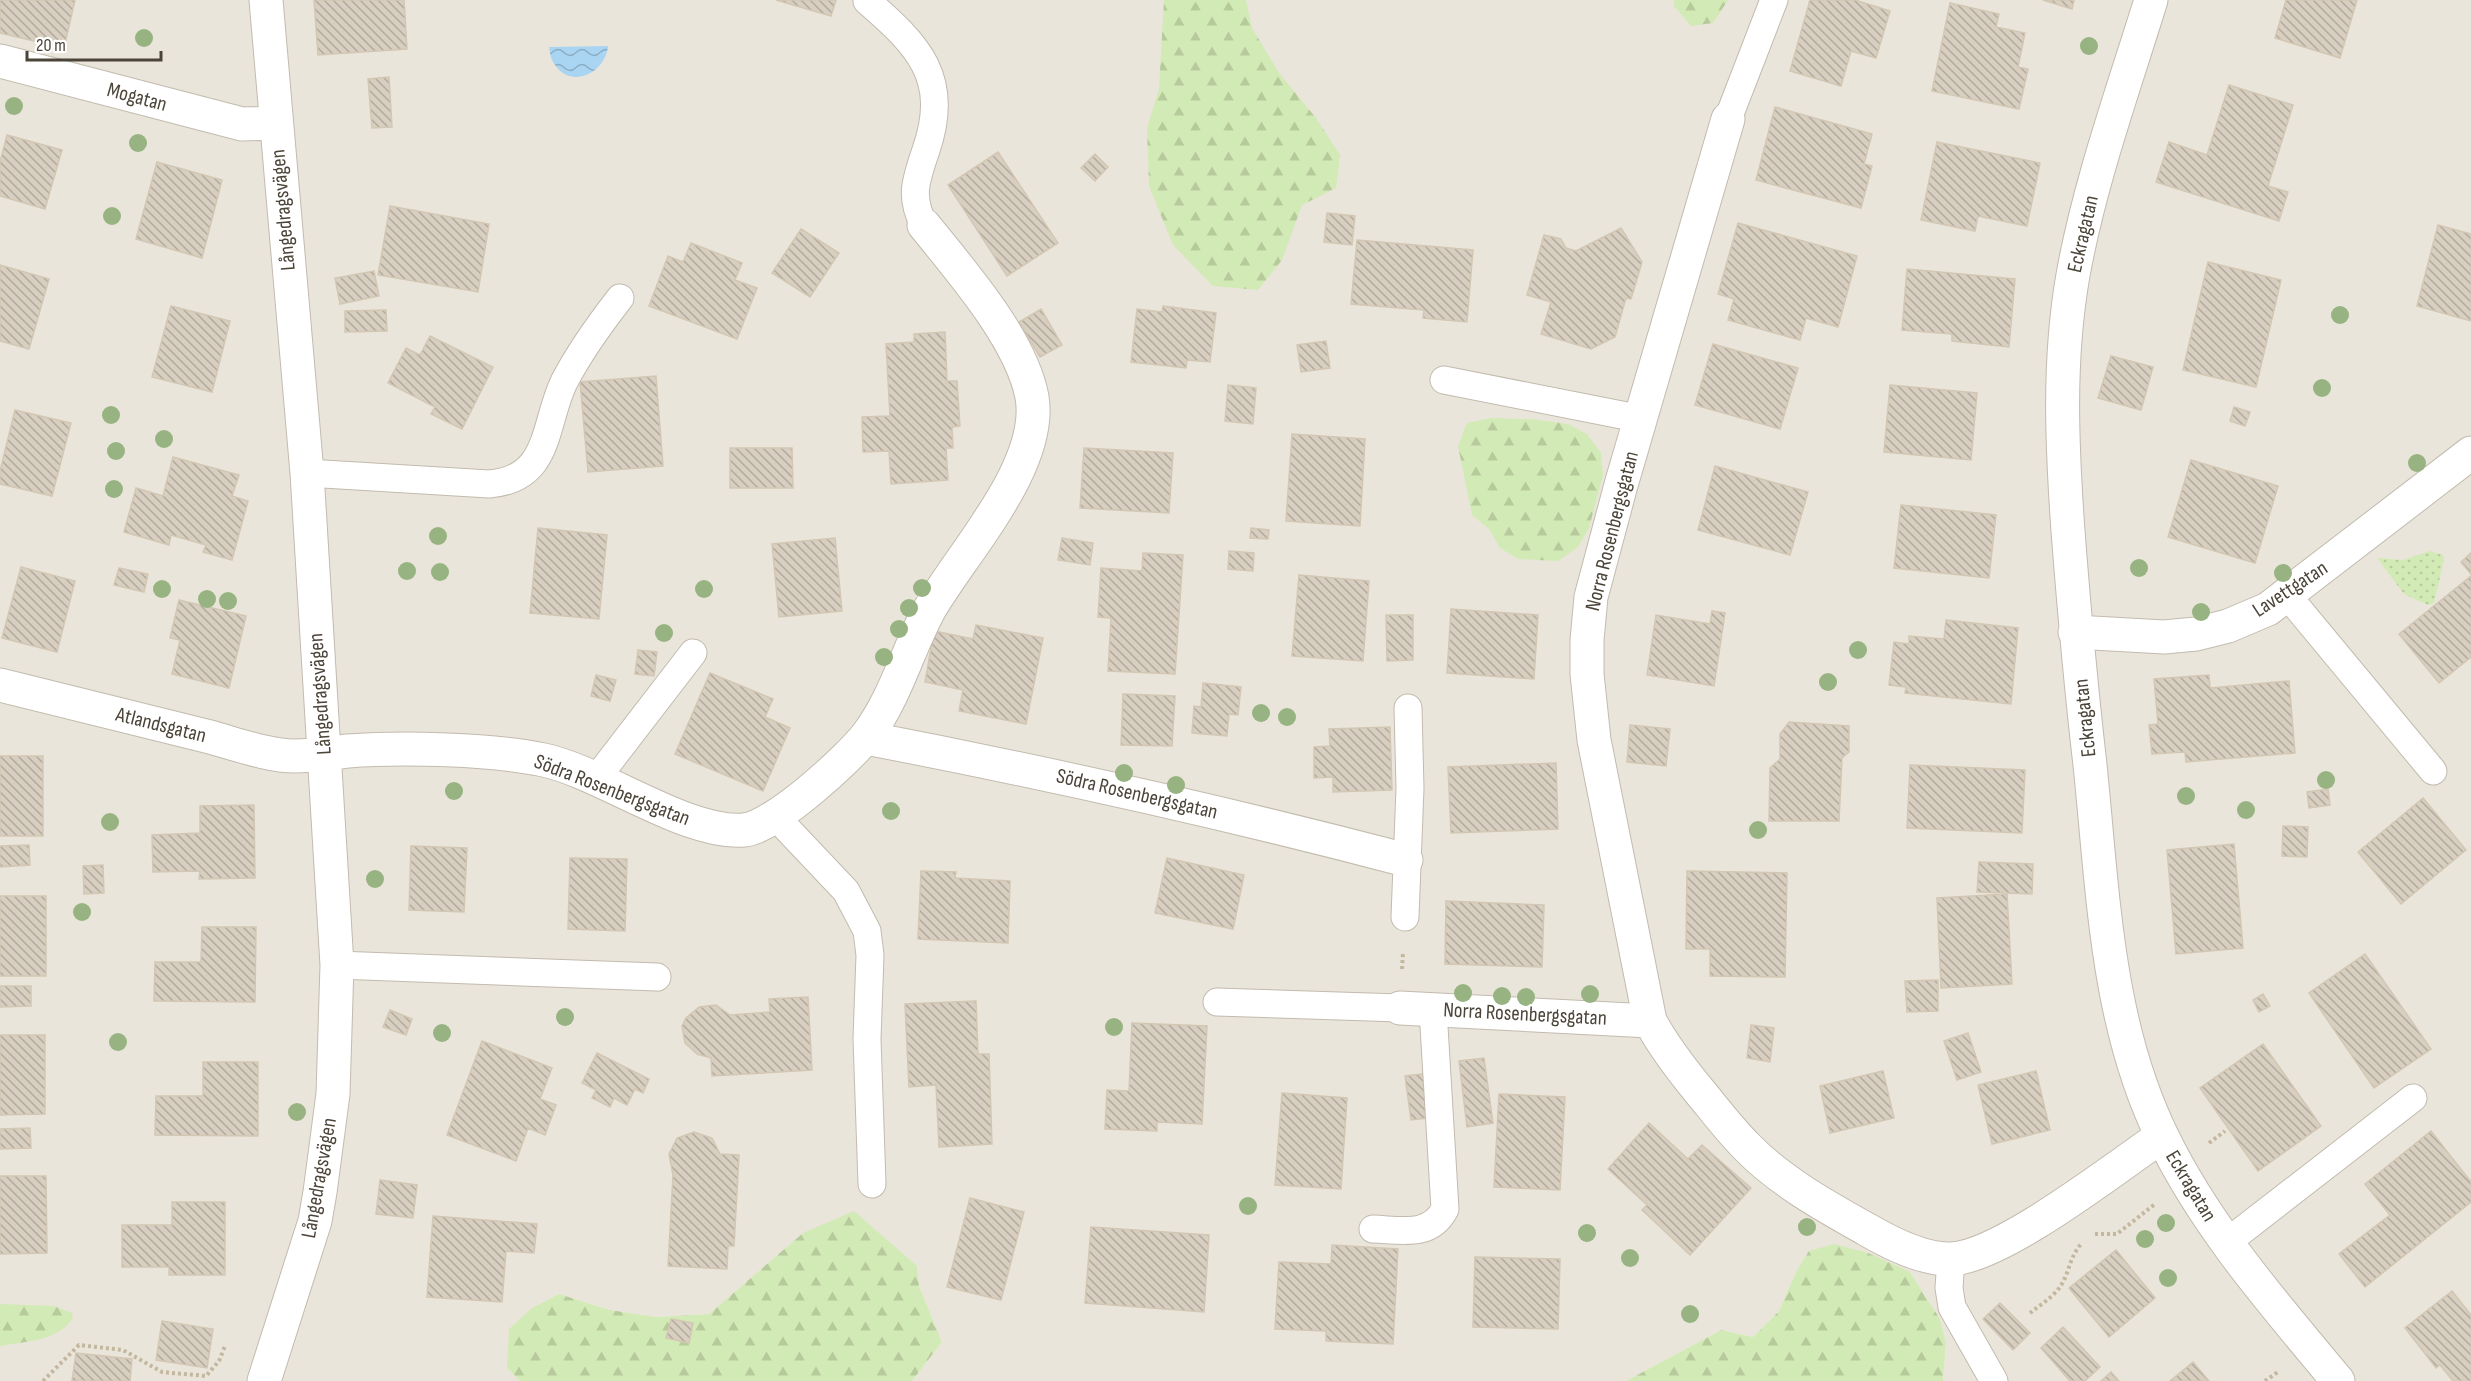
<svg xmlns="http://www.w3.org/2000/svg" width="2471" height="1381" viewBox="0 0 2471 1381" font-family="'Sofia Sans Condensed',sans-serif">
<defs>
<pattern id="green-dots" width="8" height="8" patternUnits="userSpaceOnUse" patternTransform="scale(1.5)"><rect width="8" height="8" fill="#d2eab5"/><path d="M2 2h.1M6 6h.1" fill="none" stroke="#b6ca9c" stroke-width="1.8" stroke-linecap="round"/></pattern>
<pattern id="forest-firs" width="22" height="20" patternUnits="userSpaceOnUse" patternTransform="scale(1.5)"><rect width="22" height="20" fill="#d2eab5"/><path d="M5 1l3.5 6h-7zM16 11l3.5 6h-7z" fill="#b6ca9c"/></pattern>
<pattern id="water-waves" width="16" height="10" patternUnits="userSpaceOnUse" patternTransform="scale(1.5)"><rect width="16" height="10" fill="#a9d4f2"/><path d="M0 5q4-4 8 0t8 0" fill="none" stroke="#8caec5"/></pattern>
<pattern id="building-back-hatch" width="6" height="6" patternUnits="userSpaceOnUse" patternTransform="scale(1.5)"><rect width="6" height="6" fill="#d8cfc1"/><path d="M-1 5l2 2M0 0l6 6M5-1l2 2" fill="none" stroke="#b1aa9e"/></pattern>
</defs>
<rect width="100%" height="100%" fill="#f6f3ec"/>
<path fill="#eae5da" d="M0,0H2471V1381H1943L1946,1343L1940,1319L1910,1272H1796L1779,1311L1753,1337L1721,1330L1626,1381H912L942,1342L919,1286L917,1266L803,1233L709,1314L656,1317L610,1310L559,1294L532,1308L507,1368L520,1381H0Z"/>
<path fill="url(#green-dots)" d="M2430,551L2443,555L2444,559L2434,603L2428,605L2404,594L2377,558L2403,560Z"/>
<path fill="url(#forest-firs)" d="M1164,0H1246L1252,28L1279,73L1316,118L1340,155L1336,188L1302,205L1282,260L1258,290L1213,286L1173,245L1149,186L1147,128L1159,89Z
M1674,0H1728L1713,23L1691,26L1674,6Z
M1491,418L1531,419L1568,424L1587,434L1601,453L1603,475L1589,528L1578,547L1558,561L1518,559L1500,548L1489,529L1472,515L1458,446L1467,423Z
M854,1211L917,1266L919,1286L942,1342L912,1381H520L507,1368L509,1329L532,1308L559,1294L610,1310L656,1317L709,1314L803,1233Z
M1834,1244L1868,1253L1910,1272L1940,1319L1946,1343L1943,1381H1626L1721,1330L1753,1337L1779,1311L1796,1272L1809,1251Z
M0,1304L54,1306L72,1313L73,1318C57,1342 26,1341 0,1346Z"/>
<path fill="url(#water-waves)" d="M608,46C606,72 572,90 555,65C551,60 550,53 549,47Z"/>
<path fill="url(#building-back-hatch)" stroke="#d3c7b4" stroke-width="1.5" d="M0,0H75L64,48L0,33Z
M314,0H404L407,49L318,55Z
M776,0H836L831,16Z
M1810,0H1855L1890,11L1876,58L1851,51L1841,86L1790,71Z
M2043,0H2074L2072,9Z
M2286,0H2357L2340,58L2275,38Z
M1950,3L1999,14L1996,27L2025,33L2018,67L2028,69L2019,109L1932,91Z
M389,77L392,127L372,128L368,79Z
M2229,85L2293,105L2268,186L2288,192L2279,221L2156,182L2169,142L2207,155Z
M1775,107L1872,134L1864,164L1872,166L1861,208L1756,180Z
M7,135L62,150L45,209L0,196V162Z
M1937,142L2040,163L2027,226L1978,216L1975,231L1921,220Z
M998,152L1058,243L1007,276L948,185Z
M1095,154L1108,167L1095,181L1081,168Z
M157,162L222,180L202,258L136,239Z
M390,206L489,224L478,292L378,275Z
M1327,213L1355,216L1352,245L1324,242Z
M1738,223L1857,256L1838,327L1806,318L1800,340L1728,320L1734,299L1718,294Z
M2438,225L2471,234V321L2417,306Z
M1621,228L1642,262L1631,299L1626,298L1615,337L1591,349L1541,334L1551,302L1527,295L1544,235L1561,239L1566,248L1576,251Z
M801,229L839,253L810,297L772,273Z
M1357,240L1473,250L1467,322L1423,318L1424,310L1351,304Z
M691,243L742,263L735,280L757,288L737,339L649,306L668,256L683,262Z
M2208,262L2281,280L2256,387L2183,370Z
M0,265L49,279L29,349L0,341Z
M1907,269L2015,279L2009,347L1952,341V334L1902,330Z
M374,271L379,296L340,304L335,278Z
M171,306L230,321L212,392L152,377Z
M1163,306L1216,313L1210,362L1187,360L1186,368L1131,362L1137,309L1162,312Z
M1041,309L1062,345L1040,357L1019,322Z
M386,310L387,331L345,332V311Z
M945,332L947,381H957L960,426L952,427L953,448H946L948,480L891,484L889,451L863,452L862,417L890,416L886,344L914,342V334Z
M430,336L493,367L462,429L431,414L435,407L388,383L406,348L420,355Z
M1326,341L1330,368L1301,372L1297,345Z
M1713,344L1798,368L1780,429L1695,405Z
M2111,356L2153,367L2141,410L2098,398Z
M656,376L663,466L588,472L580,382Z
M1228,385L1256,388L1253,424L1225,421Z
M1890,385L1977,393L1971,460L1884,452Z
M2234,407L2250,412L2245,426L2230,421Z
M15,410L71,423L52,496L0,484V471Z
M1292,434L1365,439L1360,526L1286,521Z
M730,448H792L793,488H730Z
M1084,448L1173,453L1169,513L1080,508Z
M173,457L239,475L232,496L248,501L232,560L203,552L206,545L171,535L169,545L124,532L136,488L163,496Z
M2191,460L2278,486L2255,563L2168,537Z
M1715,466L1808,492L1790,555L1698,530Z
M1901,505L1996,515L1989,578L1894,568Z
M538,528L607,535L599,619L530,613Z
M1251,528L1269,530L1268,539L1250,538Z
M835,538L842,611L779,617L772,544Z
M1062,538L1093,543L1090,565L1058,560Z
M1229,551L1254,553L1253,571L1228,569Z
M1143,553L1183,555L1175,674L1108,671L1111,618L1098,617L1101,568L1142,571Z
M2471,553V574L2461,562Z
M21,567L75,581L57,652L2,638Z
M119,568L148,574L144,592L114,585Z
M1299,575L1369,581L1363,661L1292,656Z
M2471,576V657L2439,683L2399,634Z
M179,600L246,616L229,688L172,674L180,640L170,638Z
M1451,609L1538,615L1534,679L1447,673Z
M1712,611L1725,613L1714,686L1647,675L1656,615L1710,624Z
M1386,615H1413V660L1387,661Z
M1946,620L2018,628L2011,704L1905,693L1906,687L1889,685L1894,642L1909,644V636L1944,639Z
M976,625L1043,638L1026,724L959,711L963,690L925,682L934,631L973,639Z
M638,650L657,652L654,676L635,674Z
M710,673L773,699L765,717L790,728L763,791L675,754Z
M596,675L616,680L610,701L591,696Z
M2209,675L2210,688L2289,681L2295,753L2186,762L2185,752L2152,754L2149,725L2158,724L2154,679Z
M1203,683L1241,687L1238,715L1229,714L1227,736L1192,733L1194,706L1201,707Z
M1123,694L1175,696L1172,746L1121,745Z
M1789,722L1849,726V752L1842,758L1839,821H1769L1770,768L1780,759V734Z
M1630,725L1670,729L1666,766L1627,762Z
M1390,727L1392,790L1333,792V777L1314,778V747L1330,746L1329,729Z
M0,756H43V836H0Z
M1556,763L1558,829L1451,833L1448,767Z
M1910,765L2025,770L2022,833L1907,828Z
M2328,789L2330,805L2309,808L2307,792Z
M2423,798L2466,850L2401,904L2358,852Z
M254,805L255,878L199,879L200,871L153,872L152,835L200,833V806Z
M2283,826L2308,827L2307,857L2282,856Z
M2234,844L2243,948L2176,954L2167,850Z
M29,845L30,865L0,867V846Z
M411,846L467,848L464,912L409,910Z
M570,858L627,859L625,931L568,929Z
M1167,858L1244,875L1233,929L1155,913Z
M1979,862L2033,864L2032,894L1977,892Z
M103,865L104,893L84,894L83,866Z
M921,871L956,872L955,878L1010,881L1008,943L918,939Z
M1687,871L1787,873L1785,977L1710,976V949H1686Z
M2007,894L2012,984L1941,988L1937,898Z
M0,896H46V976H0Z
M1446,901L1544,905L1542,967L1445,964Z
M202,927H256L255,1002L154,1001L155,962H201Z
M2365,954L2431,1049L2374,1088L2309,993Z
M1938,980V1011L1907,1012L1905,981Z
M0,986H31V1006L0,1007Z
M2263,994L2270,1006L2259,1012L2253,1000Z
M808,997L812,1070L712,1076L711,1058L697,1054L685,1043L682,1026L686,1018L699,1007L716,1005L730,1015L770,1012L769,999Z
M976,1001L978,1054H989L992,1144L939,1147L936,1085L909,1087L905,1004Z
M390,1010L412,1019L406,1035L383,1027Z
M1132,1023L1207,1026L1202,1124L1157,1122V1131L1105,1129L1107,1090L1129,1091Z
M1751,1025L1774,1028L1770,1062L1747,1058Z
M1968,1033L1981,1072L1957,1080L1944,1041Z
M0,1035H45V1114L0,1115Z
M482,1041L552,1068L540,1099L556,1105L545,1135L528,1128L516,1161L447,1135Z
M2263,1044L2321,1126L2258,1171L2200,1088Z
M597,1053L649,1079L643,1093L635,1089L627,1105L614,1098L610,1107L592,1098L596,1090L582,1083Z
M1484,1058L1493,1123L1467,1127L1459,1061Z
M203,1062H258V1136L155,1135L156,1096H203Z
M1883,1071L1894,1118L1830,1133L1820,1086Z
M2036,1071L2050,1130L1992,1144L1978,1085Z
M1430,1073L1436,1117L1411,1120L1405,1076Z
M1282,1093L1347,1098L1341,1189L1275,1185Z
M1499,1094L1565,1097L1560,1190L1494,1187Z
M1649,1123L1688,1159L1702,1145L1751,1188L1690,1255L1642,1210L1647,1205L1608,1169Z
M30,1128L31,1148L0,1149V1129Z
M2431,1131L2471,1182V1202L2365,1287L2339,1254L2390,1215L2365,1184Z
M694,1132L712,1138L720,1154L739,1155L734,1246H728L727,1269L668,1266L673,1175L669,1154L677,1138Z
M0,1176H46L47,1253L0,1254Z
M380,1180L417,1185L413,1218L376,1214Z
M970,1198L1024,1212L1001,1300L947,1287Z
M172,1202H225V1275H169V1267H122V1225H172Z
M433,1216L537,1224L534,1253L506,1251L502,1302L427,1297Z
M1091,1227L1209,1235L1204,1312L1085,1303Z
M1332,1245L1398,1249L1393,1344L1326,1341V1331L1275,1329L1279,1262L1331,1264Z
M2116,1250L2155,1298L2109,1337L2069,1288Z
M1475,1257L1560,1259L1558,1329L1473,1327Z
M2452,1291L2471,1315V1381H2453L2440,1365L2436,1368L2405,1328Z
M2000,1303L2030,1333L2013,1350L1983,1319Z
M671,1319L693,1323L689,1343L666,1338Z
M162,1321L213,1329L207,1368L156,1360Z
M2063,1327L2100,1367L2085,1381H2070L2041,1348Z
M76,1353L132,1359L130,1381H72Z
M2193,1362L2209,1381H2170Z
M2111,1372L2119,1381H2101Z"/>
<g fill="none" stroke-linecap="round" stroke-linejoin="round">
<g stroke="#c2bbae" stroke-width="29">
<path id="service" d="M867,1C918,45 951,78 926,150C916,180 909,196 924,225
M1728,119L1774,0
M1444,380L1642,419
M307,473L489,484C551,479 543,426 564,382C580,351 599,325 620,298
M2287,595L2433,771
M596,779L693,653
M776,817L846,891L867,931L870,955L867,1039L872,1184
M1405,917L1410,788L1408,708
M337,965L657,977
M1217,1002L1400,1008
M1373,1229C1401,1230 1430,1238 1445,1209L1433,1010
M2226,1243L2413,1098
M1951,1259L1949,1288L1952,1307L1994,1381"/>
</g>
<g stroke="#c2bbae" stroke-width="35">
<path id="minor" d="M2151,0C2123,91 2090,181 2073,275C2058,360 2062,446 2068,531C2074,609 2081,687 2090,765C2103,890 2106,1023 2163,1138C2207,1228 2274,1304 2338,1381
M0,61L242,124L275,123
M1728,119L1621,485L1591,597L1587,640V674L1594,740L1650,1021C1664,1047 1681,1069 1700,1092C1715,1110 1730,1130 1747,1147C1780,1181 1825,1206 1866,1229C1890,1243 1923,1260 1951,1259C2002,1257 2116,1167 2162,1136
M2075,632L2164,637L2196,634L2228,626L2268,609L2471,453
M0,685C69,702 137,719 206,736C233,743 268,756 295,756C313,756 330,753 348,751C402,747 492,749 544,760C603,773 687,835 744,830C773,828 849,759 868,734C895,698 907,652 928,612C959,556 1044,467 1032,397C1021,339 961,271 924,225
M866,738C1048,773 1227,813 1406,860
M1400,1008L1650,1021
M264,1381L315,1221L320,1192L333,1094L337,965L307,473L266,0"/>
</g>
<path stroke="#c4b79f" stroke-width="4" stroke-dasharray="3 3" stroke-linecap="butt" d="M1402,969L1403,952
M2209,1143L2225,1131
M2095,1234H2117L2155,1204
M2030,1313C2040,1305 2053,1297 2060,1287C2070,1272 2069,1257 2082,1243
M43,1381L79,1345L123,1350L162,1372L206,1376L219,1361L225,1346
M2265,1381L2279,1371"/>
<use href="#service" stroke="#fff" stroke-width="27"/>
<use href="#minor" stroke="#fff" stroke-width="33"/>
</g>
<g fill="#97b381">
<circle cx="144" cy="38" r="9"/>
<circle cx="2089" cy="46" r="9"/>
<circle cx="14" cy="106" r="9"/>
<circle cx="138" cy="143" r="9"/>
<circle cx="112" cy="216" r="9"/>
<circle cx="2340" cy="315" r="9"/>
<circle cx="2322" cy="388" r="9"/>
<circle cx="111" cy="415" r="9"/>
<circle cx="164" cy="439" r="9"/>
<circle cx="116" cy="451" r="9"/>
<circle cx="2417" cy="463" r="9"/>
<circle cx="114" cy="489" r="9"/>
<circle cx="438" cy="536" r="9"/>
<circle cx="2139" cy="568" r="9"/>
<circle cx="407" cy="571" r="9"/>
<circle cx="440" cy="572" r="9"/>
<circle cx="2283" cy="573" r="9"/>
<circle cx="922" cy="588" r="9"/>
<circle cx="162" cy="589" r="9"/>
<circle cx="704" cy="589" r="9"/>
<circle cx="207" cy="599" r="9"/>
<circle cx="228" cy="601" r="9"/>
<circle cx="909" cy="608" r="9"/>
<circle cx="2201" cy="612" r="9"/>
<circle cx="899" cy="629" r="9"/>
<circle cx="664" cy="633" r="9"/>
<circle cx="1858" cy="650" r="9"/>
<circle cx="884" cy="657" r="9"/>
<circle cx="1828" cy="682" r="9"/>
<circle cx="1261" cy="713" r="9"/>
<circle cx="1287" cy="717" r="9"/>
<circle cx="1124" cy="773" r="9"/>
<circle cx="2326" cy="780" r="9"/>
<circle cx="1176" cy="785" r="9"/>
<circle cx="454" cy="791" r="9"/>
<circle cx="2186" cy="796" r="9"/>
<circle cx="2246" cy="810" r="9"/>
<circle cx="891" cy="811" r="9"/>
<circle cx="110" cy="822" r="9"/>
<circle cx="1758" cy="830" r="9"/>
<circle cx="375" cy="879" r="9"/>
<circle cx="82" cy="912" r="9"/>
<circle cx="1463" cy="993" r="9"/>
<circle cx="1590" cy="994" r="9"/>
<circle cx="1502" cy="996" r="9"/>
<circle cx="1526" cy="997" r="9"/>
<circle cx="565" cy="1017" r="9"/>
<circle cx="1114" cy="1027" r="9"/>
<circle cx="442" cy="1033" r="9"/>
<circle cx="118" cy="1042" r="9"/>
<circle cx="297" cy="1112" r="9"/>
<circle cx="1248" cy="1206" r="9"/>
<circle cx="2166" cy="1223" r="9"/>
<circle cx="1807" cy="1227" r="9"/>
<circle cx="1587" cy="1233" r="9"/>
<circle cx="2145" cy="1239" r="9"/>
<circle cx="1630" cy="1258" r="9"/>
<circle cx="2168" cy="1278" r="9"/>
<circle cx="1690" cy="1314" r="9"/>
</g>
<g text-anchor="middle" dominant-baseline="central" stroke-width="4.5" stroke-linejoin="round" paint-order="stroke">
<g font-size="21" fill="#4b4439" stroke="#fff">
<text transform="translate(137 97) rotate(15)">Mogatan</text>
<text transform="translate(283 210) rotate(-95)">Långedragsvägen</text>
<text transform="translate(2083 234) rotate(-77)">Eckragatan</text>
<text transform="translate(1612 531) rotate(-76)">Norra Rosenbergsgatan</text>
<text transform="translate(2290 589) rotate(-33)">Lavettgatan</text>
<text transform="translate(320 694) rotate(-94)">Långedragsvägen</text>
<text transform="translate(2085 718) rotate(-96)">Eckragatan</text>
<text transform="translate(161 725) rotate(14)">Atlandsgatan</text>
<text transform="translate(612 790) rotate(21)">Södra Rosenbergsgatan</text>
<text transform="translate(1137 794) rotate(13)">Södra Rosenbergsgatan</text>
<text transform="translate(1525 1014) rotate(3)">Norra Rosenbergsgatan</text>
<text transform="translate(319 1178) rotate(-80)">Långedragsvägen</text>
<text transform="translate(2191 1186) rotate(59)">Eckragatan</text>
</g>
</g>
<path d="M27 51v9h134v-9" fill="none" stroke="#4b4439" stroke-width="3"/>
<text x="36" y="51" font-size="18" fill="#4b4439" stroke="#ffffff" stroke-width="4.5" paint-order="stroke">20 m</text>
</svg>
